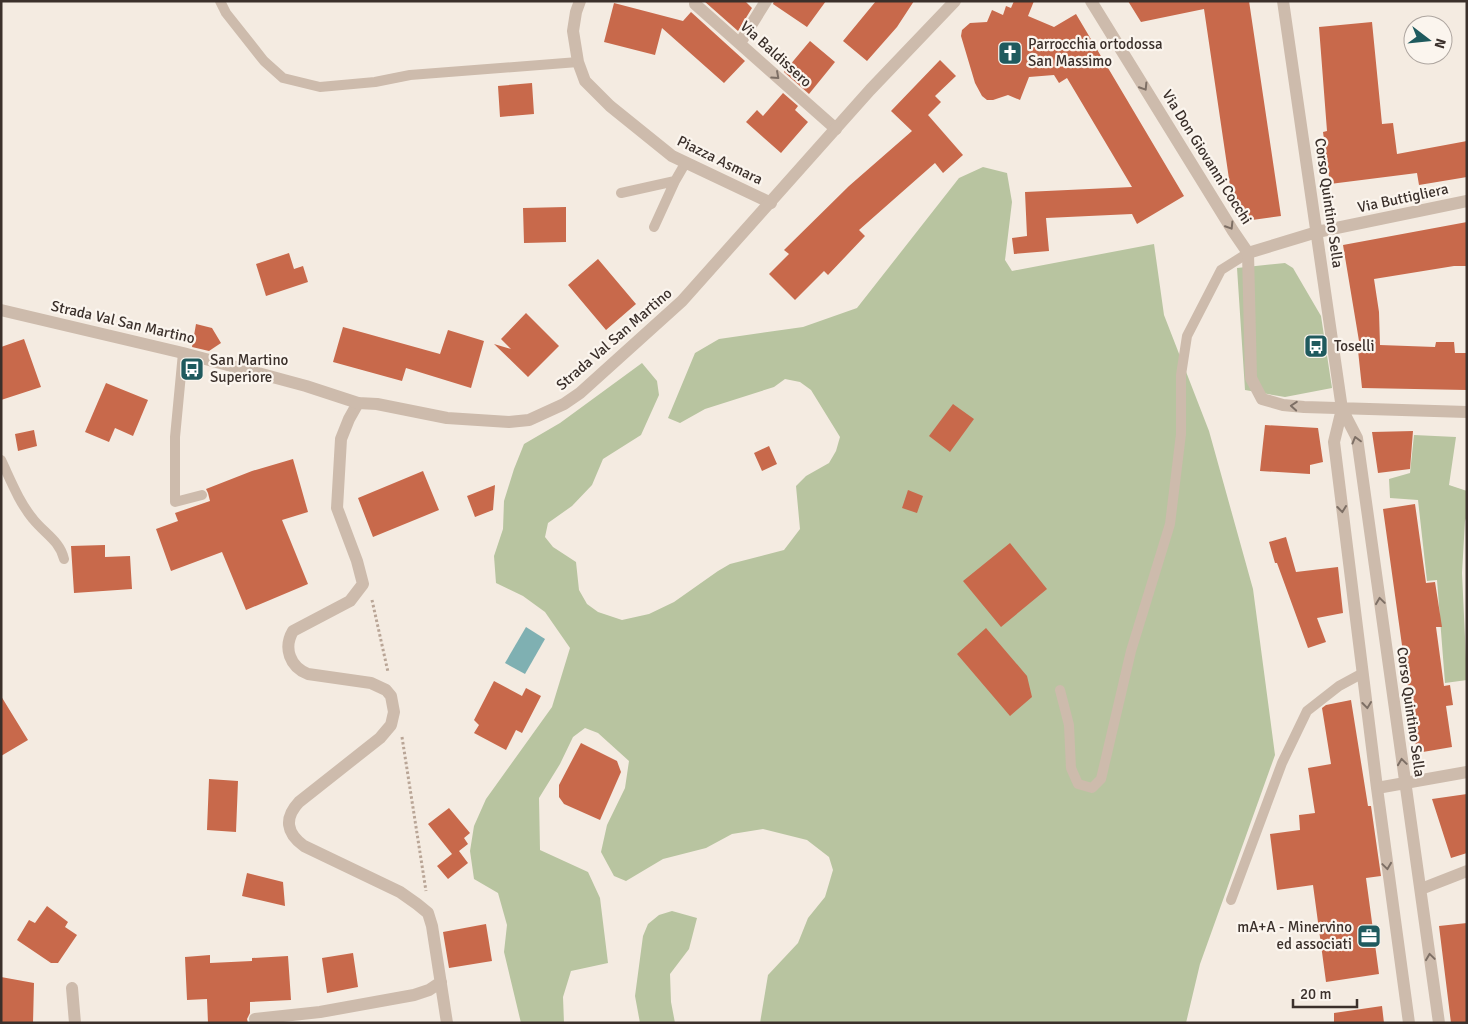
<svg xmlns="http://www.w3.org/2000/svg" width="1468" height="1024" viewBox="0 0 1468 1024" font-family="Signika,sans-serif">
<rect width="100%" height="100%" fill="#f4ebe1"/>
<path fill="#b8c4a0" d="M983,167L1007,173L1012,202L1005,260L1012,271L1154,244L1164,315L1209,431L1253,589L1275,755L1200,964L1186,1023H760L768,975L798,943L808,918L825,897L833,870L829,857L807,840L763,829L732,834L706,848L663,859L626,881L614,876L601,852L607,825L625,788L629,761L598,733L585,728L573,737L560,764L539,798L540,850L588,872L600,898L608,963L571,971L563,997L564,1023H521L504,952L507,925L498,893L474,879L470,851L474,826L486,799L552,707L570,648L545,612L523,596L496,583L494,556L503,529L504,501L514,469L524,444L560,423L642,363L657,381L659,395L641,435L603,459L592,485L572,506L548,523L545,537L553,547L576,562L579,590L587,604L598,612L622,620L649,614L674,602L718,571L730,564L784,550L800,529L796,486L806,476L829,463L836,451L840,437L811,390L800,382L785,379L774,387L705,409L680,423L668,418L695,353L719,339L803,327L857,308L959,178Z
M1285,263L1293,268L1321,316L1332,388L1285,397L1245,390L1237,268Z
M1414,435L1456,437L1449,485L1467,491V516L1465,521L1462,573L1467,680L1445,683L1437,580L1427,581L1418,500L1390,498L1389,479L1410,473Z
M672,911L697,918L689,949L670,974L671,1002L675,1023H640L635,996L643,936L648,924L659,915Z"/>
<path fill="#7fb0b2" d="M526,627L545,639L525,674L505,663Z"/>
<path fill="#c8694b" d="M704,1H745L752,8L738,31Z
M774,1H826L807,27L773,4Z
M876,1H914L897,27L867,61L843,41Z
M1014,1H1034L1028,16L1054,27L1076,14L1184,196L1137,224L1132,214L1046,218L1049,251L1014,254L1012,238L1027,236L1025,192L1132,187L1067,78L1059,83L1054,75L1029,77L1020,100L1008,95L993,100H987L982,96L975,83L961,36L962,30L970,23L987,22L992,10L1003,15L1006,6L1011,8Z
M1128,1H1249L1281,216L1245,221L1242,205L1233,206L1204,9L1141,22Z
M614,3L683,21L691,12L745,61L724,83L662,28L655,55L604,42Z
M1372,22L1382,124L1393,123L1397,154L1467,141V177L1419,185L1417,173L1330,184L1323,132L1327,131L1319,27Z
M810,41L835,62L809,94L784,72Z
M940,60L956,76L935,96L941,102L928,115L963,155L943,173L935,163L859,230L865,236L828,275L824,271L795,300L769,274L789,254L784,250L849,186L912,131L891,111Z
M532,83L534,114L500,117L498,86Z
M783,93L798,106L795,110L808,122L781,153L746,122L757,110L763,116Z
M566,207V242L524,243L523,208Z
M1467,222V266H1454L1374,279L1379,312L1380,345L1435,347L1436,342H1454L1455,353H1467V390L1362,388L1357,341H1359L1343,245Z
M289,253L294,269L303,266L308,282L266,296L256,264Z
M598,259L636,304L606,330L568,285Z
M526,313L559,346L528,377L494,344L511,349L501,339Z
M196,324L212,328L221,343L209,351L192,347Z
M343,327L440,354L448,330L484,341L471,388L406,368L402,381L333,362Z
M24,339L41,387L1,400V347Z
M106,383L148,400L133,436L115,428L109,442L85,432Z
M953,404L974,419L950,452L929,436Z
M1265,425L1318,428L1323,462L1310,465V474L1260,471Z
M34,430L37,446L18,451L15,434Z
M1413,431L1410,469L1378,473L1372,432Z
M769,446L777,464L762,471L754,453Z
M293,459L308,512L282,520L308,584L246,610L222,552L171,571L156,529L178,521L175,513L210,501L208,493L206,489L252,471Z
M423,471L439,510L373,537L358,498Z
M495,485L493,510L475,517L467,496Z
M908,490L923,496L917,513L902,508Z
M1415,504L1426,583L1435,582L1442,627H1436L1444,686L1450,685L1453,705L1446,706L1452,747L1417,753L1383,509Z
M1286,537L1296,572L1338,567L1343,613L1317,618L1326,642L1308,648L1277,563H1275L1269,542Z
M1010,543L1047,589L1001,627L963,581Z
M105,545V557L130,556L132,589L74,593L71,546Z
M986,628L1027,676L1032,697L1010,716L957,654Z
M494,681L522,696L526,688L541,696L522,733L516,730L506,750L474,733L479,725L474,720Z
M1,696L28,740L1,756Z
M1351,700L1368,806H1371L1381,876L1366,878L1379,974L1326,982L1313,885L1277,890L1270,834L1300,830L1299,815L1315,813L1308,768L1331,764L1322,708L1326,705Z
M581,743L617,761L621,772L600,820L564,804L559,797V785Z
M209,779L238,781L236,832L207,830Z
M1467,794V853L1451,858L1432,799Z
M449,808L470,833L464,838L468,844L459,851L468,863L448,879L437,866L452,854L428,824Z
M247,873L283,882L285,906L242,896Z
M47,906L68,922L65,927L77,935L58,963H51L17,940L29,920L35,923Z
M1467,923V1023H1451L1439,926Z
M486,924L492,961L449,968L443,932Z
M353,953L358,987L327,993L322,958Z
M210,955V963L252,961V958L288,956L291,1000L250,1002V1013L247,1019L248,1023H208L207,999L187,1000L185,957Z
M1,977L34,983L33,1023H1Z
M1382,1006L1384,1023H1334V1013Z"/>
<g fill="none" stroke-linecap="round" stroke-linejoin="round">
<path stroke="#b9a596" stroke-width="3" stroke-dasharray="2.5 2.5" stroke-linecap="butt" d="M372,600L388,672
M402,737L426,891"/>
<path stroke="#cdbbac" stroke-width="10" d="M220,1L226,13L264,61L283,78L320,87L375,82L410,75L578,62
M621,193L675,181
M654,227L675,181L686,162
M183,353L175,437V502L202,495
M1,460C11,481 19,502 33,519C44,533 60,541 64,559
M1060,690L1069,725L1071,768L1078,784L1092,788L1101,779L1131,651L1170,524L1181,434V375L1187,336L1221,270L1248,253
M1231,900L1282,763L1307,711L1339,686L1363,673"/>
<path stroke="#cdbbac" stroke-width="12" d="M580,1L576,12L573,31L578,62L585,81L610,106L672,156L771,203
M1091,1L1233,231L1248,253
M1283,1L1342,409L1357,438L1439,1023
M695,4L836,129
M740,43L766,1
M1248,253L1251,378L1262,399L1283,405L1304,407L1467,412
M1248,253L1317,232L1467,201
M358,403L349,419L341,439L337,508L357,561L363,584L350,601L293,631C283,648 290,667 308,674L371,683L386,690L391,696L394,712L391,725L380,738L299,802C284,818 286,833 304,846L400,892L417,904L428,913L432,926L447,1023
M1342,409L1334,442L1377,788L1409,1023
M1377,788L1467,772
M1421,889L1467,871
M72,988L75,1023
M255,1019L320,1012L414,995L429,990L441,982"/>
<path stroke="#cdbbac" stroke-width="12" d="M1,310L183,353L306,386L358,403L377,404L447,418L509,422L529,420L564,404L580,393L682,301L870,90L955,1"/>
</g>
<defs><path id="oneway-chevron" d="M-2-3.5L2.5 0L-2 3.5" fill="none" stroke-width="1.6" stroke-linecap="round" stroke-linejoin="round" transform="scale(1.25)"/></defs>
<g stroke="#7d6f65">
<use href="#oneway-chevron" transform="translate(776 76) rotate(42)"/>
<use href="#oneway-chevron" transform="translate(1144 87) rotate(58)"/>
<use href="#oneway-chevron" transform="translate(1230 226) rotate(58)"/>
<use href="#oneway-chevron" transform="translate(1294 406) rotate(-176)"/>
<use href="#oneway-chevron" transform="translate(1356 440) rotate(-105)"/>
<use href="#oneway-chevron" transform="translate(1342 509) rotate(83)"/>
<use href="#oneway-chevron" transform="translate(1380 601) rotate(-98)"/>
<use href="#oneway-chevron" transform="translate(1367 705) rotate(83)"/>
<use href="#oneway-chevron" transform="translate(1402 762) rotate(-98)"/>
<use href="#oneway-chevron" transform="translate(1387 866) rotate(82)"/>
<use href="#oneway-chevron" transform="translate(1430 957) rotate(-98)"/>
</g>
<defs>
<g id="church-square" transform="scale(1.25)"><rect x="-9" y="-9" width="18" height="18" rx="4" fill="#1f5a5e" stroke="#fbf5ee"/><path d="M-1.2-6h2.4v3.5h3.3v2.4h-3.3V6h-2.4V-.1h-3.3v-2.4h3.3Z" fill="#fff"/></g>
<g id="bus-square" transform="scale(1.25)"><rect x="-9" y="-9" width="18" height="18" rx="4" fill="#1f5a5e" stroke="#fbf5ee"/><path d="M-5-6H5V4H4V6H2V4H-2V6H-4V4H-5ZM-3.5-4V0h7V-4ZM-3.5 1.2v1.5H-2V1.2ZM2 1.2v1.5H3.5V1.2Z" fill="#fff"/></g>
<g id="office-square" transform="scale(1.25)"><rect x="-9" y="-9" width="18" height="18" rx="4" fill="#1f5a5e" stroke="#fbf5ee"/><path d="M-6-3h4V-5.5h4V-3h4V5H-6ZM-1-4.5V-3h2v-1.5ZM-6 0V1H6V0Z" fill="#fff"/></g>
</defs>
<g fill-rule="evenodd">
<use href="#church-square" x="1010" y="53"/>
<use href="#bus-square" x="1316" y="346"/>
<use href="#bus-square" x="192" y="369"/>
<use href="#office-square" x="1369" y="936"/>
</g>
<g text-anchor="middle" dominant-baseline="central" stroke-width="4.5" stroke-linejoin="round" paint-order="stroke">
<g font-size="15" fill="#3b302b" stroke="#fbf5ee" text-anchor="start">
<text x="1028" y="44">Parrocchia ortodossa<tspan x="1028" dy="17">San Massimo</tspan></text>
<text x="1334" y="346">Toselli</text>
<text x="210" y="360">San Martino<tspan x="210" dy="17">Superiore</tspan></text>
<text x="1352" y="927" text-anchor="end">mA+A - Minervino<tspan x="1352" dy="17">ed associati</tspan></text>
</g>
<g font-size="15" fill="#3b302b" stroke="#fbf5ee">
<text transform="translate(776 54) rotate(42)">Via Baldissero</text>
<text transform="translate(1207 157) rotate(58)">Via Don Giovanni Cocchi</text>
<text transform="translate(720 160) rotate(26)">Piazza Asmara</text>
<text transform="translate(1403 198) rotate(-12)">Via Buttigliera</text>
<text transform="translate(1329 203) rotate(82)">Corso Quintino Sella</text>
<text transform="translate(123 322) rotate(13)">Strada Val San Martino</text>
<text transform="translate(614 339) rotate(-41)">Strada Val San Martino</text>
<text transform="translate(1411 712) rotate(82)">Corso Quintino Sella</text>
</g>
</g>
<rect width="1468" height="1024" fill="none" stroke="#3b302b" stroke-width="5"/>
<g transform="translate(1428 40) rotate(106)"><circle r="24" fill="#fbf5ee" stroke="#aea6a0"/>
<path d="M0-4L9 19L0 12L-9 19Z" fill="#1f5a5e"/>
<text y="-8" font-size="14" font-weight="bold" text-anchor="middle" fill="#3b302b">N</text>
</g>
<path d="M1293 999v8h64v-8" fill="none" stroke="#3b302b" stroke-width="2.5"/>
<text x="1300" y="999" font-size="15" fill="#3b302b" stroke="#fbf5ee" stroke-width="4" paint-order="stroke">20 m</text>
</svg>
